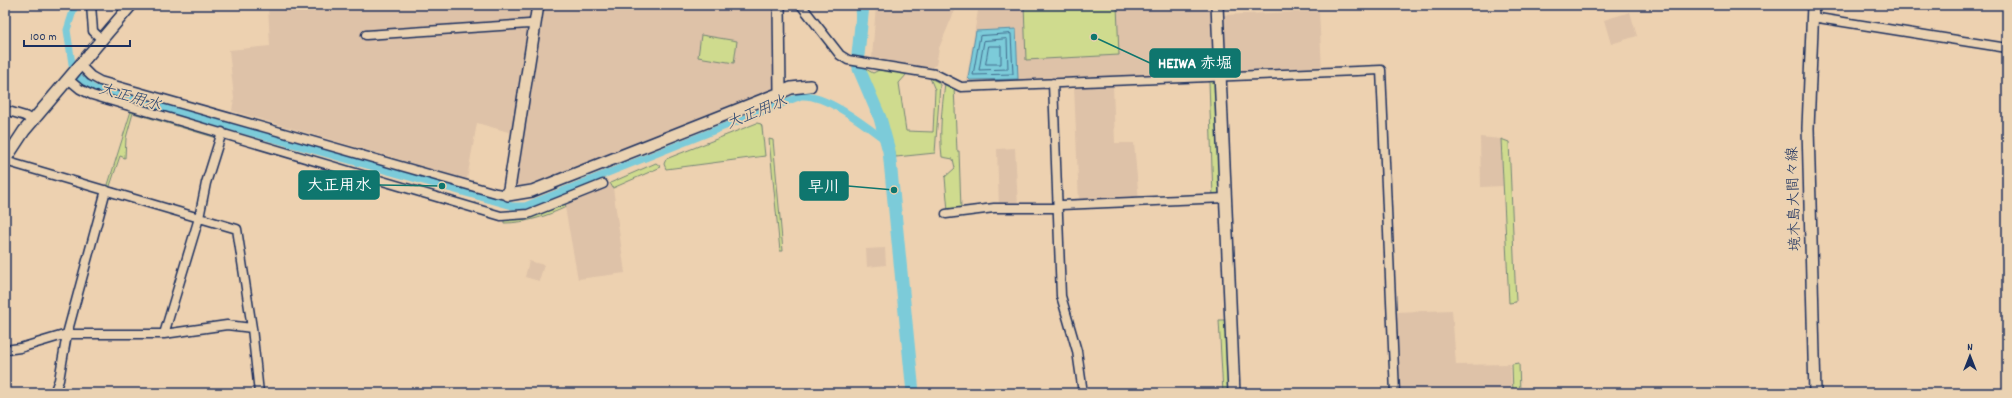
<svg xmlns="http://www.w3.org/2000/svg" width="2012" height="398" viewBox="0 0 2012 398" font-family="Dekko,'Klee One',sans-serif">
<rect width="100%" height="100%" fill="#edd1b0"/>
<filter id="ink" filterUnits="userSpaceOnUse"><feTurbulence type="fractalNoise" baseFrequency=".025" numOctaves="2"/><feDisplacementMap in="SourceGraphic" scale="8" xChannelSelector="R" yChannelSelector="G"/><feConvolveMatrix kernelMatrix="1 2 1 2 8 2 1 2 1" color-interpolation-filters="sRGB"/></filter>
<g filter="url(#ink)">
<path fill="#dec2a8" d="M268,5H532L512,133L477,123L467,179L232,111L234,98L229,50L270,46Z
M542,5H776V90L627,147L573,169L516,188L514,186Z
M876,5H957L939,48L936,65L930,68L872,58Z
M979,5H1213L1215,73L966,82Z
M1319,11L1322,70L1224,74L1221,15Z
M1630,12L1637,36L1611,44L1604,20Z
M1113,85L1115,143H1134L1139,201L1079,203L1074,87Z
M1480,137L1501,139L1503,186L1481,187Z
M1015,148L1018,207H999L997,149Z
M610,183L613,188L625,273L578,279L564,202Z
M885,248L886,265L867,267L866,249Z
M529,261L544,265L539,281L525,277Z
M1452,310L1456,365L1510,364L1512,393H1398L1395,312Z"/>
<path fill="#cfdb8e" stroke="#758576" d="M1024,5H1117L1119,55L1026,60Z
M701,35L737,41L734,63L698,57Z
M864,68L873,73L879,70L907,74L899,83L906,131L933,132L935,90L930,78L938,82L940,85L935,153L896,157L885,116L872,90Z
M1209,81H1216L1220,197H1213Z
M945,83L954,88L957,151H959L961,209L948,211L945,177L955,168L953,159L942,157C939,132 942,108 945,83Z
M133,110L216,134L217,138L133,113L126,138L125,158L120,156L109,189L107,188L131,111Z
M757,123L761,124L762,127L765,156L666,169L664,164L666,159Z
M769,139L773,140L783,251H780Z
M1501,139L1509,142L1516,302L1509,303Z
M656,163L661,167L613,188L610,183Z
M335,170L378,184L333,188L331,175Z
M564,202L566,207C547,216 526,223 504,223V220Z
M1219,320H1227L1229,393H1223Z
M1519,363L1520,393H1513L1512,364Z"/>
<path fill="#7ccbd9" stroke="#558da8" d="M1016,29L1018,79L970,80L968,78L976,31Z"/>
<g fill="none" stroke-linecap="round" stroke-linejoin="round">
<path stroke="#426d8f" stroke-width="1" d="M1011,34L1013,74L973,75L980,36Z
M1007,39L1008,69L979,70L984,41Z
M989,46H1001V64H986Z"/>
<path stroke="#7ccbd9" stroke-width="7" d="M75,5L67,30L72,64L76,75L93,88L512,206H525L801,96C826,94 865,125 885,140"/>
<path stroke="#7ccbd9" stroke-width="13" d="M863,5L858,55L859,69L880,118L889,151L913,393"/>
<g stroke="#1b2f5e" stroke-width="11">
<path id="street" d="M91,5L93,31L102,40
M801,5L840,55L848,60L935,74L961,87L1381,70L1395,393
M1812,17L2007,48
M366,35L529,24L535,25
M80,65L91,76L100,81L496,193L508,195
M68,79L80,89L92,95L501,216L528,214L603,184
M1053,83L1061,296L1077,351L1083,393
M5,110L25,116L33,121
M5,161L237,229L252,328L259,393
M946,214L994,208H1056L1061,205L1226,198
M164,334L199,218L206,183L222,132
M5,350L20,348L67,334H164L227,325L252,328
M54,393L59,380L67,334L106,190"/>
</g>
<g stroke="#1b2f5e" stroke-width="14">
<path id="secondary" d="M538,5L508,195L532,191L780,93L779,5
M1217,5L1234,393
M1813,5L1808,128L1815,393
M780,93L791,88L810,86
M5,160L24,131L131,5"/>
</g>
<use href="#street" stroke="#ead2b2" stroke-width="8"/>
<use href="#secondary" stroke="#ead2b2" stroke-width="11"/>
</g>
</g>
<g text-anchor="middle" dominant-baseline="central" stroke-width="3.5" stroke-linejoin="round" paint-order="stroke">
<g font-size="15" fill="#1b2f5e" stroke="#ead2b2">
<text transform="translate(1795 199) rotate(-92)">境木島大間々線</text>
</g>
<g font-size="16" font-style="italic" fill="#2a4670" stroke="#ead2b2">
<text transform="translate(130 98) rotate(16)">大正用水</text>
<text transform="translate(757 113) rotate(-22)">大正用水</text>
</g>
</g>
<path fill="none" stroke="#0f766e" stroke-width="1.5" d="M1094 37L1150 63M442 186L379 185M894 190L848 186"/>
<g fill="#0f766e" stroke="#ead2b2" stroke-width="1.5">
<circle cx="1094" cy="37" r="4"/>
<circle cx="442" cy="186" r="4"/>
<circle cx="894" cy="190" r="4"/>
</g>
<g fill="#0f766e" stroke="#0f766e" stroke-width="1.5">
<rect x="1150" y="49" width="90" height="28" rx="4"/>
<rect x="299" y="171" width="80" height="28" rx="4"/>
<rect x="800" y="172" width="48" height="28" rx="4"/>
</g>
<g font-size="16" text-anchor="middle" font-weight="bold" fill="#fff">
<text x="1195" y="68">HEIWA 赤堀</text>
<text x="339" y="190">大正用水</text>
<text x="824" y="192">早川</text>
</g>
<rect width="2012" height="398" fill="none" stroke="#ead2b2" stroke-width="20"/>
<rect x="10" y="10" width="1992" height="378" fill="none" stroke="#1b2f5e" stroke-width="1.5" filter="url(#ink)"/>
<g transform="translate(1970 356)" stroke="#ead2b2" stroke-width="3" paint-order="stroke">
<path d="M0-3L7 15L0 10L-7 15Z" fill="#1b2f5e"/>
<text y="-6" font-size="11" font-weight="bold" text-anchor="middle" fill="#1b2f5e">N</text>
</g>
<path d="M24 40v6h106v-6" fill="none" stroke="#1b2f5e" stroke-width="2"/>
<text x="30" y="40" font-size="12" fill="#1b2f5e" stroke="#ead2b2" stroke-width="3" paint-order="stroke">100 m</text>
</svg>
